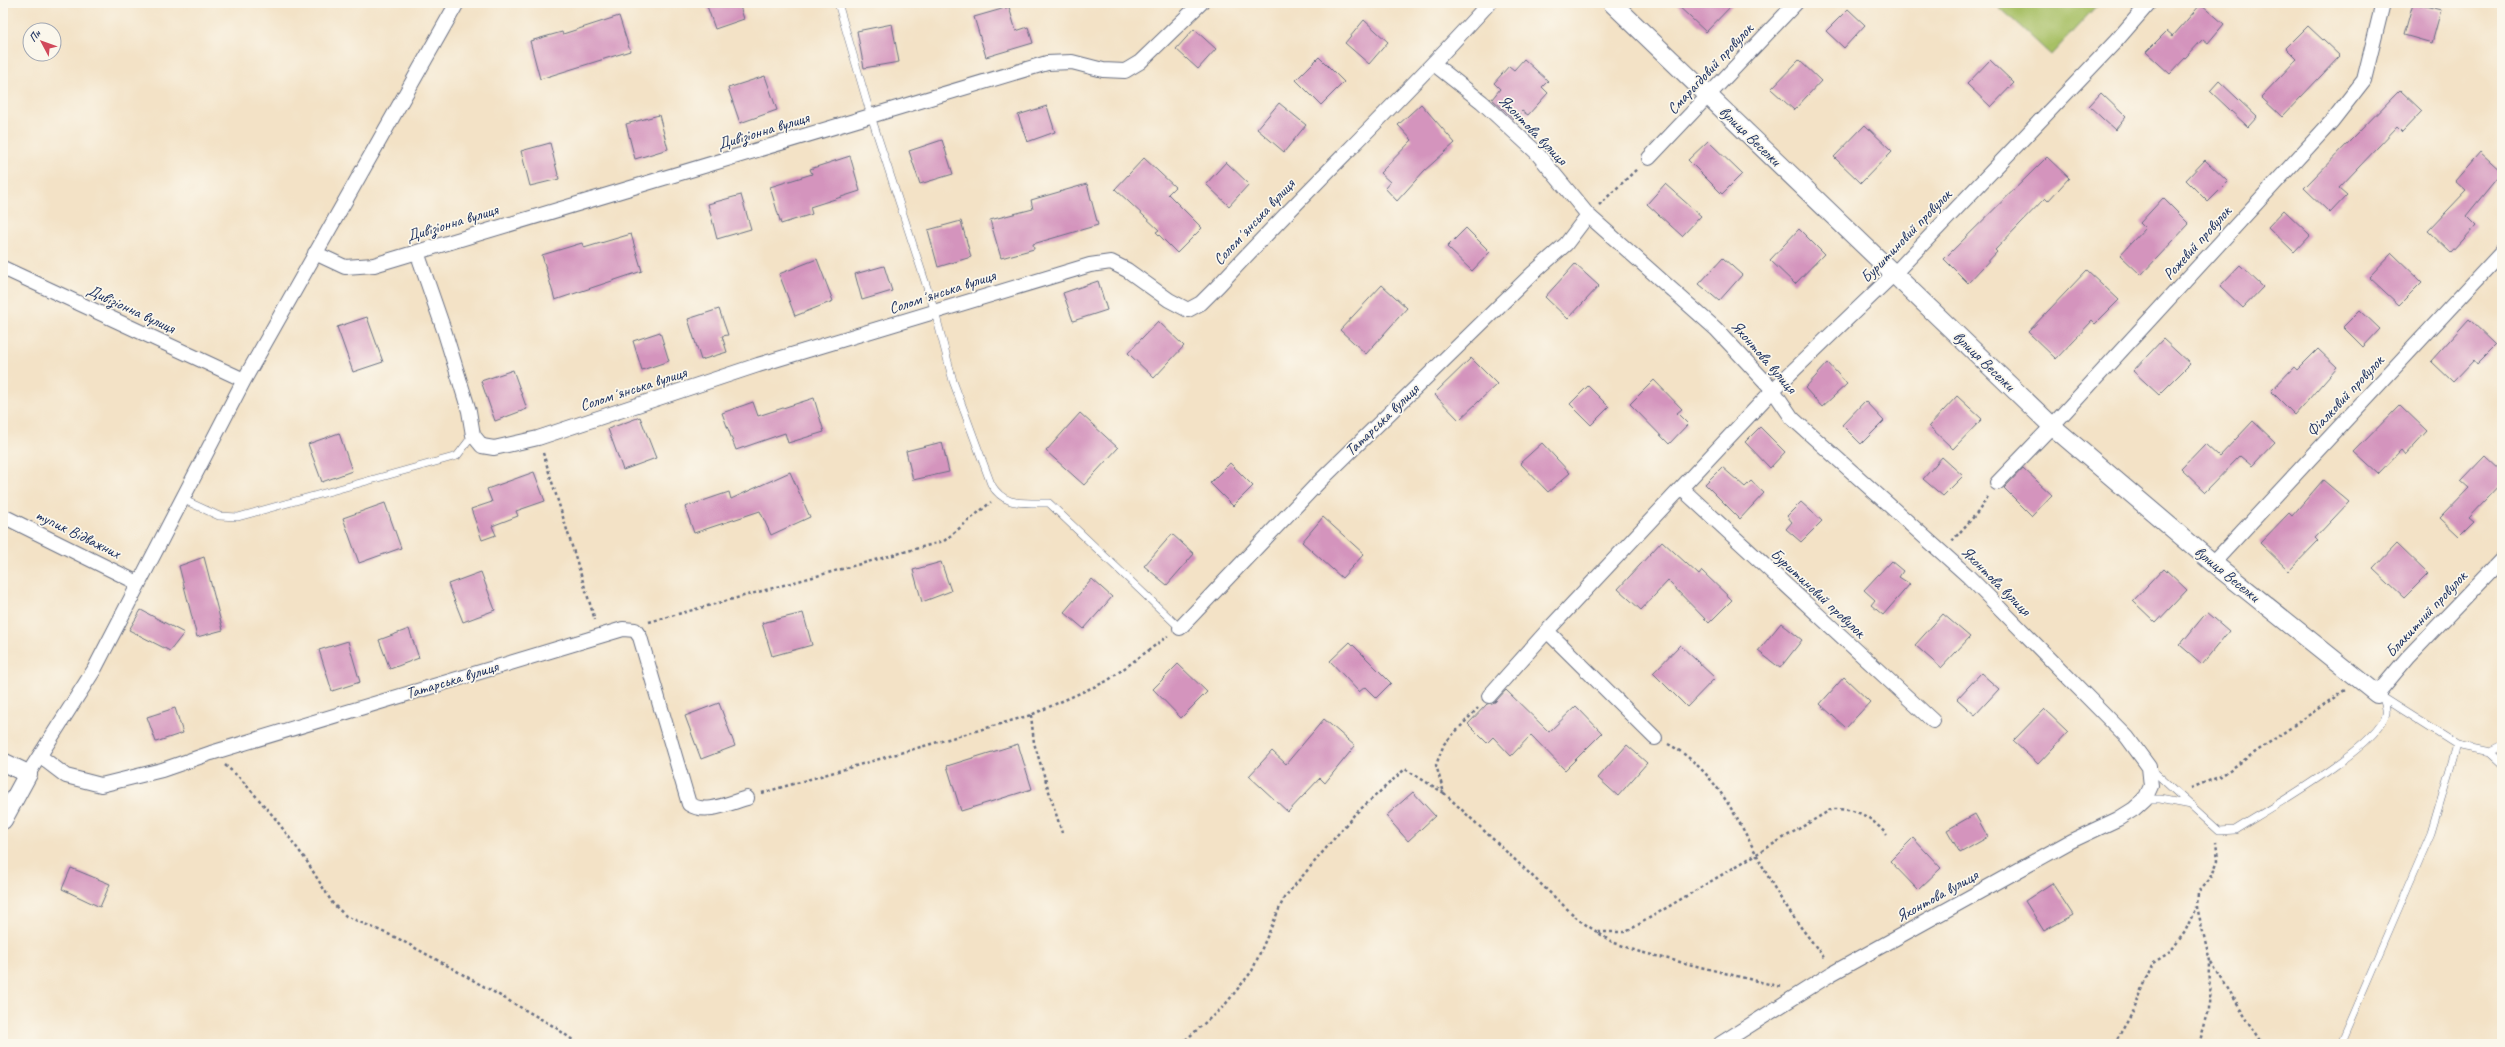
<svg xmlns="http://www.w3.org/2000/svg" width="2505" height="1047" viewBox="0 0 2505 1047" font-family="Caveat,sans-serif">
<rect width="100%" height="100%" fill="#fbf7ec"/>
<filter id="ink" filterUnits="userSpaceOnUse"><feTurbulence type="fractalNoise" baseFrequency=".025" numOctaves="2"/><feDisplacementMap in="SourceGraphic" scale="8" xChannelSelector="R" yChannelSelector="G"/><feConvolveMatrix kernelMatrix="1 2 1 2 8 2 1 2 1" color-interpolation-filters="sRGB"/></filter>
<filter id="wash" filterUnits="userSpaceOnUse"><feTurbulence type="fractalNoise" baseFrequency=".012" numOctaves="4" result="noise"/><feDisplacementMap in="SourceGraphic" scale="16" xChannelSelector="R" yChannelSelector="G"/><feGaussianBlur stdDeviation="0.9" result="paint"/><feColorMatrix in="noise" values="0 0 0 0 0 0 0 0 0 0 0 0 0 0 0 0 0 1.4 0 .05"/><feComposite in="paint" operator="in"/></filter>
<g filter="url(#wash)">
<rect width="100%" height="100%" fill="#f3e2c6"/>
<path fill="#a7c065" stroke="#617862" d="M1995,3H2099L2051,55Z"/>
<g id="blocks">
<path fill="#d494bd" d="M706,3H739L744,19L715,29Z
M1675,3H1734L1706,32Z
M2413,3L2441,10L2432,43L2404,35Z
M2201,4L2224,24L2208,43L2203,39L2170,74L2146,52L2167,31L2173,36Z
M1009,7L1016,31L1028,27L1033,43L986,57L974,17Z
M1848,9L1865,25L1844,48L1826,31Z
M619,16L630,51L540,79L530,41L562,32L563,34Z
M1364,20L1388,42L1369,64L1345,43Z
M892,24L899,62L864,68L857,31Z
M2308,26L2340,56L2282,117L2261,97L2297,59L2286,48Z
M1194,29L1216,49L1198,69L1176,49Z
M1319,57L1344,82L1321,105L1296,80Z
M1524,59L1548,81L1542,87L1548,93L1528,115L1522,111L1514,119L1492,99L1500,89L1494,83L1509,66L1514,70Z
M1799,60L1821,81L1794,110L1771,89Z
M1990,60L2014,83L1991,107L1967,84Z
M765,76L777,110L740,123L728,88Z
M2219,81L2257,117L2248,127L2210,91Z
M2400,90L2422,111L2402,132L2397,127L2339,188L2347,195L2330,213L2304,188Z
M2101,93L2126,117L2115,130L2089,106Z
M1279,103L1306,125L1284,152L1257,129Z
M1421,104L1455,143L1424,171L1397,201L1385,188L1390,182L1380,173L1412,140L1398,125Z
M1047,106L1055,132L1027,142L1018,115Z
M659,115L668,149L635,159L626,124Z
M1865,125L1892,151L1861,183L1834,157Z
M942,140L953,174L920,184L909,151Z
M1708,141L1742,174L1722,194L1688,160Z
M550,143L559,179L530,186L521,151Z
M2480,152L2502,172L2466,216L2476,226L2451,253L2428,231L2466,191L2455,181Z
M850,156L860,191L810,207L812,214L781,224L770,187L812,174L810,169Z
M2047,157L2069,178L2048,201L2045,198L1995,250L1997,252L1968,283L1944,259Z
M1144,158L1175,187L1168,194L1202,228L1177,253L1156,232L1159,230L1115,189Z
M2205,160L2228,182L2208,202L2186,180Z
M1226,162L1249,184L1229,206L1206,184Z
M1087,184L1098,225L1033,244L1034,249L1001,258L990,220L1033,209L1031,200Z
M1665,184L1701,216L1682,236L1647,204Z
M741,195L751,229L717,239L708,204Z
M2163,198L2189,224L2141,275L2120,255L2145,228L2140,223Z
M2284,210L2310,235L2294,252L2268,227Z
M961,221L971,257L938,267L928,230Z
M1466,228L1490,252L1472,271L1447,247Z
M1799,229L1824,254L1795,284L1770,260Z
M631,234L642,271L555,300L542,255L582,243L584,248Z
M2392,253L2422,282L2399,305L2369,277Z
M1723,258L1742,275L1719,301L1699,284Z
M817,259L833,301L795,316L779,274Z
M1575,264L1599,286L1568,319L1545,297Z
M2240,265L2263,287L2243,308L2220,286Z
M884,266L892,291L862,300L855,274Z
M2087,270L2119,300L2095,324L2092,321L2056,359L2028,332Z
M1098,281L1107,310L1073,321L1063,293Z
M1382,285L1407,308L1366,354L1340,330Z
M719,309L728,335L722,336L727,352L701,360L688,319Z
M2360,310L2380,329L2363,347L2343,327Z
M367,317L383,362L353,372L337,327Z
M2469,319L2496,345L2477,364L2474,360L2453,382L2431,361Z
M1158,321L1184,346L1154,378L1128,353Z
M660,332L669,361L642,370L633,341Z
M2163,339L2190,364L2159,395L2133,371Z
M2318,349L2337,367L2295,415L2271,391L2294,367L2297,370Z
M1471,358L1497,384L1459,420L1434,394Z
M1828,363L1847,384L1822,407L1805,388Z
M513,370L527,409L495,421L481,381Z
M1654,380L1682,409L1677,413L1688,424L1669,444L1630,404Z
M1588,386L1609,407L1591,425L1570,404Z
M1957,396L1982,419L1953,449L1929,426Z
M814,398L824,432L788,443L785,433L736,450L722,413L753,402L758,416Z
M1865,401L1884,421L1861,444L1842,425Z
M2400,405L2427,431L2405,455L2401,450L2378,474L2354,452Z
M1080,413L1118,448L1084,485L1046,451Z
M640,417L656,458L623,470L608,429Z
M2253,421L2275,442L2252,466L2240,456L2205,492L2181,469L2205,444L2219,457Z
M1760,427L1785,452L1770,468L1745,442Z
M339,433L352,471L322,482L308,444Z
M942,442L949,472L913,480L906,451Z
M1542,443L1570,473L1548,492L1520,463Z
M2485,456L2502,472V482L2469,517L2474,521L2459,536L2440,518L2469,488L2461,481Z
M1942,457L1963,476L1943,496L1923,479Z
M1230,463L1253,486L1233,506L1210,483Z
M1722,467L1745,487L1751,481L1764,493L1740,519L1705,484Z
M2023,468L2052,495L2032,516L2004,488Z
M534,472L545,501L516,511L518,516L492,526L496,535L482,540L471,509L492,502L487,489Z
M790,472L810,517L771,535L760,511L694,533L685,507L729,492L731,499Z
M2323,480L2349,502L2315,538L2318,541L2289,571L2260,543L2289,513L2292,516Z
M1801,502L1822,521L1801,542L1786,529L1792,522L1787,516Z
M385,503L401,548L359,563L343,518Z
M1323,517L1364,554L1342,578L1302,542Z
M1172,534L1194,554L1167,585L1144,566Z
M1662,541L1699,575L1702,571L1732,600L1709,623L1668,581L1641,610L1618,589Z
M2397,544L2428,574L2404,598L2373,569Z
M204,557L223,630L197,637L179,566Z
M1891,561L1903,571L1899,577L1910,584L1883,615L1871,605L1875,600L1864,590Z
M941,562L951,591L922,602L913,570Z
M2164,568L2187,590L2156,623L2133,601Z
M481,572L495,610L463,622L448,584Z
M1092,579L1112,597L1084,629L1064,612Z
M141,610L184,633L170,651L129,630Z
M2207,612L2229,631L2202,664L2180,645Z
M803,613L812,645L772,656L762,623Z
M1943,614L1970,637L1941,668L1915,645Z
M1781,623L1802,640L1780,668L1758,651Z
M409,629L419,658L390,669L379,640Z
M348,641L360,682L332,691L319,650Z
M1350,642L1391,683L1376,698L1365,687L1359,692L1330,661Z
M1680,645L1715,678L1687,707L1653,673Z
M1178,664L1207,692L1181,718L1153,689Z
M1981,673L1999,689L1975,715L1957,699Z
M1844,677L1870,702L1846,728L1820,704Z
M1506,690L1549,732L1576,706L1602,733L1565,770L1531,735L1511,756L1493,737L1487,743L1468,724L1487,704L1495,702Z
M719,703L735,746L701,759L685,716Z
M175,708L183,733L156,742L147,717Z
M2044,709L2068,732L2038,764L2013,741Z
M1324,719L1355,746L1325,783L1320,778L1288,812L1249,776L1272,751L1286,764Z
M1018,744L1032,789L961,811L947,766Z
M1627,745L1647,763L1618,796L1598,778Z
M1413,792L1435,816L1408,841L1386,816Z
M1975,814L1988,837L1960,853L1947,830Z
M1913,838L1941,868L1918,890L1890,861Z
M71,868L110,884L100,907L62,889Z
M2052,883L2073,915L2044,931L2025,901Z"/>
</g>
</g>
<g filter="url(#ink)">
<use href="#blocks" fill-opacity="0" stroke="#676e82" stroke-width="1"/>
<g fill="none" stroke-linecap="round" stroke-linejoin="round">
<g stroke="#676e82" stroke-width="8">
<path id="service" d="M838,3L871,116L935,312L953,381L991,484C1005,508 1024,502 1049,503L1180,628
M182,499L219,516L238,517L457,456L473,435
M2383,698L2457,745L2490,752L2502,746
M2490,752L2502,763
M2150,768L2219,831L2235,830C2265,811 2381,746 2386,713C2387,709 2384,702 2383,698
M2145,799H2160L2191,805
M2340,1044L2431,833L2457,745"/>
</g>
<g stroke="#676e82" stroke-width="16">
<path id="minor" d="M1434,64L1482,102L1536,152L1588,215L1716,329L1773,390L1792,418L1968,576L2127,737L2149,767L2151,786L2145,799L2134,809L2118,819L2071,841L1831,974L1720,1044
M1649,158L1796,3
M417,252L445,333L469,411L473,435L482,446L494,448L538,438L758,365L1090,265L1111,262L1127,270L1169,300L1188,310L1201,303L1219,285C1307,189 1402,100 1489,3
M315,253L345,267L374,265L1047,63L1072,62L1103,70L1125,71L1140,62L1201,3
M3,268L244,380
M1997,483L2052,426L2332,121L2364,80L2383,3
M1681,488L1933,721
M3,516L138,583
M2213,563L2502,252
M1180,628L1318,483L1532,274L1566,244L1588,215
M1547,631L1655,738
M2377,694L2408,657L2502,559
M1489,696L1547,631L1773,390L1894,274L2117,40L2149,3
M41,757L66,776L101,785L162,770L211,753L623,629L635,630L640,637L689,804C706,815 729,803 747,798
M28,774L94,670L244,380L457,3"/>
</g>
<g stroke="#676e82" stroke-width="20">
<path id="tertiary" d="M1612,3L2052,426L2213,563L2377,694
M3,762L28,774L3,820"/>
</g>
<path stroke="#676e82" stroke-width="2.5" stroke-dasharray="3 3" stroke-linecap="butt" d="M1599,205L1638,168
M543,453L595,620
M1952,541L1978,512L1989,495
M649,622L944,541L991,502
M1031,715L1034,743L1062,833
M1668,744C1727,775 1749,849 1783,902C1796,922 1811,940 1825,959
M225,765L241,779L274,817L306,860L333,904L346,916L397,938L448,966L555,1027L578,1044
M2191,788L2221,776L2345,690
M762,793L1031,715L1107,681L1168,636
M1444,793L1579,920L1612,942L1640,952L1781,987
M1598,932H1626L1832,809C1858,809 1869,815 1887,835
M2211,962L2263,1044
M1181,1044L1224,1006L1252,971L1284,898L1354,815L1405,769L1444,793L1436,765L1444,744L1478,708
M2114,1044L2133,1012L2153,963L2170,952L2185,932L2196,907
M2199,1044L2209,1010L2210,961L2197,907L2198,893L2211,878L2218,860L2216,842"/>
<use href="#service" stroke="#fff" stroke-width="7"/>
<use href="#minor" stroke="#fff" stroke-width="14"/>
<use href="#tertiary" stroke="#fff" stroke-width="18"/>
</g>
</g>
<g text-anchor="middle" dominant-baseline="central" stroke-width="3.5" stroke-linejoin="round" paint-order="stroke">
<g font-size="16" fill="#1b2f5e" stroke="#fbf7ec">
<text transform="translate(1710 69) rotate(-47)">Смарагдовий провулок</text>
<text transform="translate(1533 130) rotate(46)">Яхонтова вулиця</text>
<text transform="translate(763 131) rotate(-17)">Дивізіонна вулиця</text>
<text transform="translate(1750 136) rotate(44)">вулиця Веселки</text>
<text transform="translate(1254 222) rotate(-47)">Соломʼянська вулиця</text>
<text transform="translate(452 223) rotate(-17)">Дивізіонна вулиця</text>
<text transform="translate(1906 236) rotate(-46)">Бурштиновий провулок</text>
<text transform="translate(2197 243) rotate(-48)">Рожевий провулок</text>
<text transform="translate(942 292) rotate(-18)">Соломʼянська вулиця</text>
<text transform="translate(131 309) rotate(25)">Дивізіонна вулиця</text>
<text transform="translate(1764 357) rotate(49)">Яхонтова вулиця</text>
<text transform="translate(1984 361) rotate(44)">вулиця Веселки</text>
<text transform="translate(633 389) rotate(-18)">Соломʼянська вулиця</text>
<text transform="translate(2345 396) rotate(-47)">Фіалковий провулок</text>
<text transform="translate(1382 420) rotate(-44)">Татарська вулиця</text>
<text transform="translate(78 534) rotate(26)">тупик Відважних</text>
<text transform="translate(2227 574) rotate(39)">вулиця Веселки</text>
<text transform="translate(1996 581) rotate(45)">Яхонтова вулиця</text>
<text transform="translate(1818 593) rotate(43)">Бурштиновий провулок</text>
<text transform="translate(2426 614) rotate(-47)">Блакитний провулок</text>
<text transform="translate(452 680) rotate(-17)">Татарська вулиця</text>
<text transform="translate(1937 896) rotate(-29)">Яхонтова вулиця</text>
</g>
</g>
<rect width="2505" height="1047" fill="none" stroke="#fbf7ec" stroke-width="16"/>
<g transform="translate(42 42) rotate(311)"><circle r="19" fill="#fbf7ec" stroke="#a1a7b3"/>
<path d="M0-3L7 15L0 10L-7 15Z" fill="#d1495b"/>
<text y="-6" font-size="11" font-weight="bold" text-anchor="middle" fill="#1b2f5e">Пн</text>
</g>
</svg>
